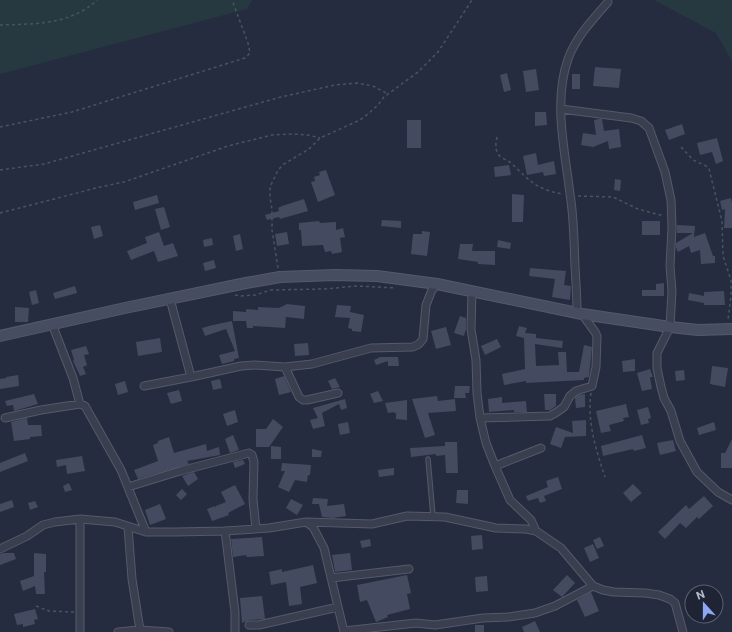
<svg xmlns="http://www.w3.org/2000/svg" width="732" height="632" viewBox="0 0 732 632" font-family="Commissioner,sans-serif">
<rect width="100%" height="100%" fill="#252c3f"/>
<path fill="#273940" d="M0,0H252L247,9L0,74Z
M654,0H732V61L716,33Z"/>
<path fill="#444b60" d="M595,67L621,69L619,88L593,86Z
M536,69L539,90L526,92L523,71Z
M507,73L511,90L504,92L500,75Z
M572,74H580V89H572Z
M535,112H546L547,125L535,126Z
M599,119H602L604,131L619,129L621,147L609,149L608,141L593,147L581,145L583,133L596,135L594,120Z
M407,120H421V148H407Z
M682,124L685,134L669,140L665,130Z
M717,138L723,161L716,164L712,152L700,155L697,143Z
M536,153L538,165L554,161L556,174L544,176L543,172L527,175L523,156Z
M509,165L511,175L495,177L494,167Z
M326,170L335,195L318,202L311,182L315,181L314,177L320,175L319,172Z
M615,179L621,180L620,191L614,190Z
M512,194L524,195L523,222H512Z
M157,195L159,203L135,210L133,202Z
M731,198L732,203V228H724L725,209L722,210L720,201Z
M304,199L308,211L280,219L279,217L267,220L265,215L279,211L278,208L282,206Z
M164,207L170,227L161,230L155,209Z
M382,220L401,221V228L381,226Z
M319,221L320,223L336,222V230L343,228L345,237L340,238L342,252L332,254L331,251L325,252L323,245L302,246L301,230H299V223Z
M642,221H660V235H642Z
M100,225L103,236L94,239L91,227Z
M677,225L695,226L694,237L705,233L713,256H715V263L701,264L700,250L691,253L689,246L678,252L676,248V243L693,233H677Z
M422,231L430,232L427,256L411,254L413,234H422Z
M159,232L164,246L173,243L178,256L158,262L154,251L131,260L127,251L147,243L145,237Z
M287,232L289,244L277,246L275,234Z
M240,234L243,249L236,251L233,236Z
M212,238L213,245L204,247L203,240Z
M498,240L511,243L510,249L497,247Z
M460,244H473L472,251H495V265L478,264V262L458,259Z
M214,260L216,268L205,271L203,263Z
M530,268L566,271L564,285L571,286L570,300L552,297L555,279L529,276Z
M664,283V296H642V290H656V284Z
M75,286L77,293L55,299L53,293Z
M36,290L39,303L32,305L29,292Z
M724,291L725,305H704V303L688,300L689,293L704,296V292Z
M287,304L305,306L304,319L286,317L285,328L253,326V328H247L246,321H233V311L246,312V309L258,310V307L279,308Z
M337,305L351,306L350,312L364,315L361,332L352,331V329L348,328L350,318L335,317Z
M15,307L29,308L28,322H15Z
M460,316L466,318V329L464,336L454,333Z
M232,321L239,358L234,359V361L222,364L219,355L235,351L226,329L205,336L202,328L213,325Z
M519,326L527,328L525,333L536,334V338L563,341L562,348L535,344L536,366L559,365L558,352H566L567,372H579L584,345L592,347L589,377L584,378V380L526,383V381L504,385L502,374L525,369L524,338L516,336Z
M446,327L451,345L436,349L431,331Z
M160,338L162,352L138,356L136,342Z
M497,339L501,347L485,355L481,346Z
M308,343L309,355L295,356L294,344Z
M86,346L89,354L84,355L87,365L83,367L86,374L80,376L73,361L74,360L71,350Z
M380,357H398L399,366H388V361L376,365L374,360Z
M635,359V371L623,372L622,361Z
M712,366L728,368L725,387L710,384Z
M650,369L653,377H650L652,389L642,391L637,373Z
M684,370L685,380L676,381L675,371Z
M18,375L19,386L0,389V379L6,378V377Z
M284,376L291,392L279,395L275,379Z
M335,378L340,387L332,389L328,381Z
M220,379L222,388L213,390L211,381Z
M125,381L128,392L118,395L115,384Z
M455,386H470L469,393H465L466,398H454Z
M179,390L182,401L171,404L167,393Z
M378,391L383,401L374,403L370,394Z
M34,394L38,404L14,411L13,405L7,406L5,401Z
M544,394H556V406L550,410H545Z
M585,394V407L576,408L575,398L578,395Z
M437,396L438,401L455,399L456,411L428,413L435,435L425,438L412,399Z
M502,397V403L526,401L527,412H514V410L489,412L488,399Z
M345,399L347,408L341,410L339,404L322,413L325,426L313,429L310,420L318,418L313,408Z
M407,400V420L396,419V413H394V412L388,413L385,403Z
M626,404L629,417L623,418L624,421L609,425L611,431L601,433L596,411Z
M648,407L651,418L648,419L649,423L641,425L637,410Z
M235,410L238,422L227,426L223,414Z
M27,418L28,425H41L42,436L30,437V439L14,441L11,422Z
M273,419L283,427L269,447H256V429H266Z
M586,420V436L565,437L561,448L550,444L556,427L573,433L572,421Z
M348,422L350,433L340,435L338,424Z
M714,422L716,430L699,435L697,428Z
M233,435L239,450L230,453L225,439Z
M642,435L646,448L634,451L633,449L603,456L601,446Z
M169,437L174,453L206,444L207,451L219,447L220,455L187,461L189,464L138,479L134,470L158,461L153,445L158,443V441Z
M732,439V468H721V453H725Z
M673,440L676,451L660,455L657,443Z
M445,442H457L458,473H446L445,455L436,456V454L411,457L410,448L445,446Z
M271,446L281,447V459H271Z
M312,449L322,451L321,457H312Z
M25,453L28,461L0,472V463Z
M82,456L85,471L67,474L66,465L57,467L56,460Z
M243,460L245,464L235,468L233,462Z
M282,463L311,465L310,475H308L307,482L295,480L289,492L278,487L285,471H281Z
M394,468V475L379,477L378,470Z
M194,472L198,479L188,486L182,476Z
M558,477L562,489L544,496L546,501L540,503L538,498L528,501L526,496L548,487L546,481Z
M69,483L72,490L65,492L63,486Z
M633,484L642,493L631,502L623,493Z
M235,485L245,504L228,513L229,515L212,521L207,509L215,506L216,508V506L226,502L221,492Z
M182,489L187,494L181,500L176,495Z
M457,490H468V504L456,503Z
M704,496L713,506L699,519L697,517L686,528L680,523L665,539L658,532L686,505L689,509Z
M313,498L328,499L327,506L344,504L346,516L333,518L322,517L319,504H312Z
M291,499L303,505L297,515L286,508Z
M12,500L14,507L0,512V504Z
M35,501L38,507L30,510L28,503Z
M160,504L166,519L150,525L145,510Z
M482,535L483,549L472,550L471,536Z
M262,537L264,556L247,557L246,555L233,557L231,539Z
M600,537L604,546L597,549L593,540Z
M370,539L371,546L362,548L360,541Z
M593,544L599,558L590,562L584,548Z
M4,553H14L16,559L0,565V554Z
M34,553L46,554V572H44L45,594H36L35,586L23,591L20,581L34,576Z
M350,553L352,570L335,572L332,555Z
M313,565L317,583L300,587L302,604L289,606L286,582L271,585L269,572L282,569V572Z
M407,575L411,593L407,594L410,609L387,615L388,617L376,622L367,600L360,602L357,585Z
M567,575L575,583L562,597L553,590Z
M487,576L488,591L476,592L475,577Z
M591,592L599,611L585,617L577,600Z
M262,596L265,619L249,620L242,623L240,598Z
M35,609L38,619L34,620L35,624L23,627V624L17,625L14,614Z
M535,621L540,632H524L522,627Z
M475,625H484V632H475Z"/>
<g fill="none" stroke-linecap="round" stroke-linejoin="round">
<g stroke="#545a69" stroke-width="5.5">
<path id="service" d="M428,459L433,516"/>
</g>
<g stroke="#545a69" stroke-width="9">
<path id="minor" d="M561,109L631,118L641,121L649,128L665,172L671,200L672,227L670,266L672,291L670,327L657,353V368L661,387L664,398L671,411L680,441L697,472L718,492L732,500
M472,291L471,329L476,360L477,393L480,418L486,443L495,466L510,500L531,520L536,531
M170,299L191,377L241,366L255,365L285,367L312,364L371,348L413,347L419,344L423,339L426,305L432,290L437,284
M577,313C577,297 576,283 575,267C574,243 574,218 570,194C565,151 553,102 568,59C576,37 593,19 608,2
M52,324L73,378L80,404
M285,367L299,397L303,400H307L338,393
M144,386L191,377
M5,418L41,410L80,404L85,406L121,470L146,532
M480,418L550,416L557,412L564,407L570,396L576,391L592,386L596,367L597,336L595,332L582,314
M495,466L541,448
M128,487L180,471L249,453L252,455L254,462L253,499L256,529
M306,522L313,527L324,548L344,632
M128,527L132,579L140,630
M225,531L235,612V632
M0,549L27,536L43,525L55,522L80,519L115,522L146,532H175L225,531L269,528L306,522L372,524L407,516L445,517L496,528L526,529L536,531L561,548L593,586L603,590L614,592L645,593L659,595L670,599L675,603L683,632
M331,578L409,569
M249,625H259L338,607
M344,631L416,623L435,625L483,618L508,617L535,613L555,606L593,586
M80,632V519
M118,632L140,630L169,632"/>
</g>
<g stroke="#545a69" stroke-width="12">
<path id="secondary" d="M0,336L125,308L246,283L280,277L335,275L377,276L437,284L582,314L670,327L698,330L732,329"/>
</g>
<path stroke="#45565d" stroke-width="1.5" stroke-dasharray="3 3" stroke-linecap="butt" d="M0,25C28,24 57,25 82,11C88,8 93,4 97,0
M0,127L72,112L245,58L250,53L248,43L232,0
M497,137C496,142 495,147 497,152C500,159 507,159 512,164C530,181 536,189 562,194
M681,147L693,160L706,166L709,169L722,221L723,256L731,280V296L728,320
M0,170L44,164L281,97L335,85L357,83L373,86L388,94
M578,196L613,197L638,209L664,216
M0,213L100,187L124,182L228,146L272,135L292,134L308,135L320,138
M278,268L272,230V210L270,197V187L278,170L284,164L309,149L320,138L360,120L368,114L378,105L384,97L418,72L438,52L472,0
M235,295L241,296L255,295L271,290L324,289L357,286L396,288
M591,393C587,422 596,450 605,477
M36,606L49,611L74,612"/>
<use href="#service" stroke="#393f4f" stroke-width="3.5"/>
<use href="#minor" stroke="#393f4f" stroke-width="7"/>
<use href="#secondary" stroke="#474d61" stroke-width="10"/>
</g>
<g transform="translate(704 604) rotate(339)"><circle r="19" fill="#1e2434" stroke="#5a6070"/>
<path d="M0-3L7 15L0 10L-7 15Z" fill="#8ea6f6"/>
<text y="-6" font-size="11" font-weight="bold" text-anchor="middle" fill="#b5bac9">N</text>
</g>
</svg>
